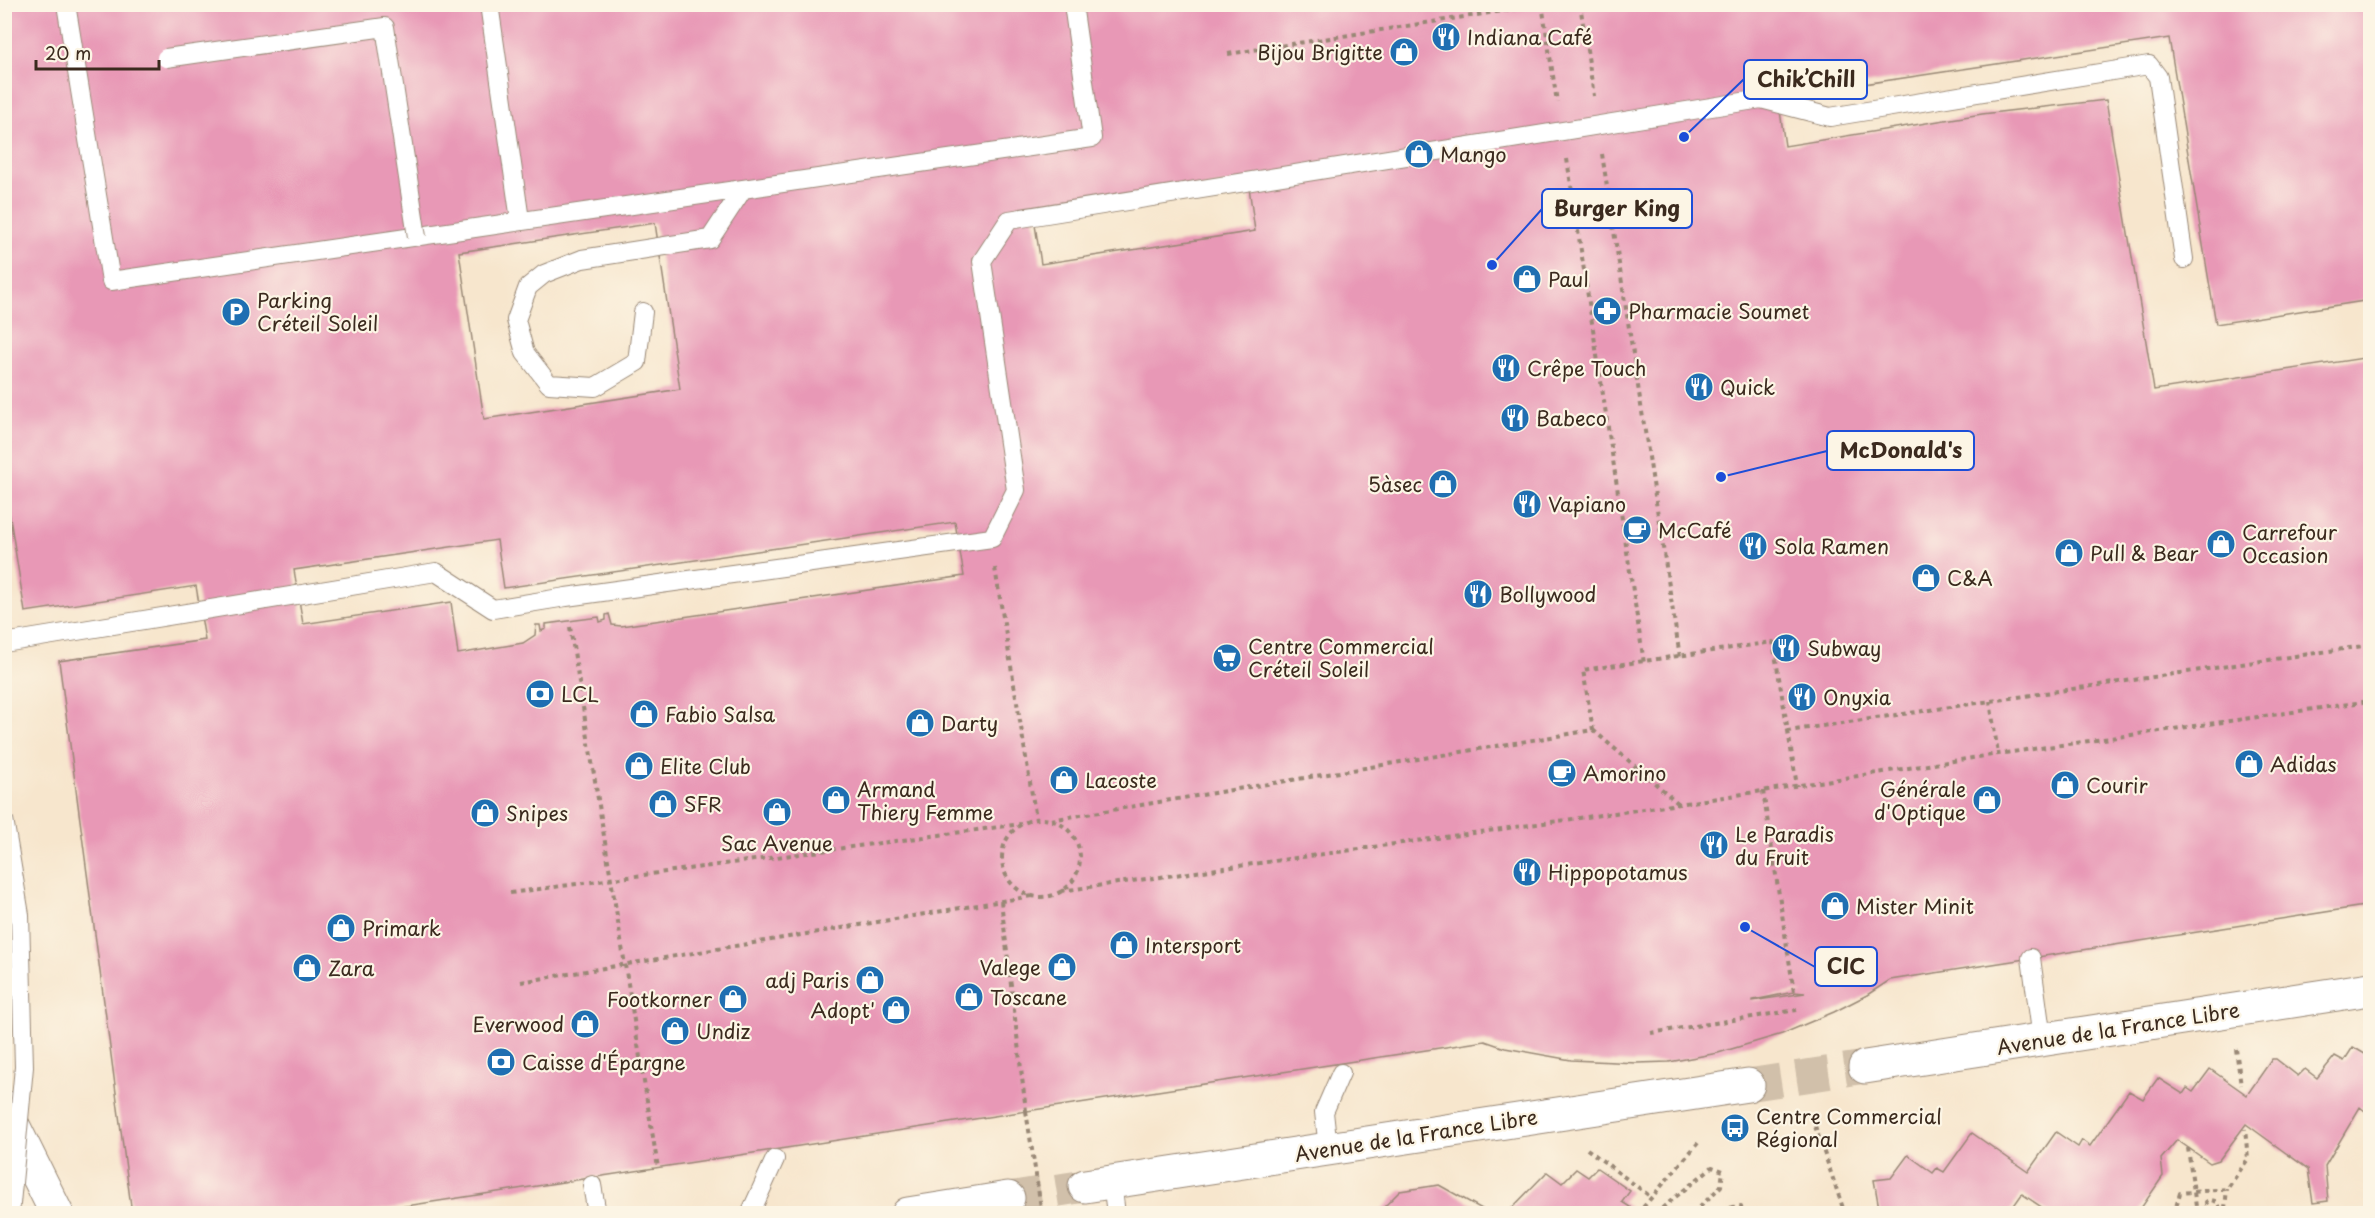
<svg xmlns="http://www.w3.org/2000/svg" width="2375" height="1218" viewBox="0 0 2375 1218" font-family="'Playpen Sans',sans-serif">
<rect width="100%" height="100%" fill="#fcf5e5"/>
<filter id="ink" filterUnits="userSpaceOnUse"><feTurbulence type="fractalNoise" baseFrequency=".0167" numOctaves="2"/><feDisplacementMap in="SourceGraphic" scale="12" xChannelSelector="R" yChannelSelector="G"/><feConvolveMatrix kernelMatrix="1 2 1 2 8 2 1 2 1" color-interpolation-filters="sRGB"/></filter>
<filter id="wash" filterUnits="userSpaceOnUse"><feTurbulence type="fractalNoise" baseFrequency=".008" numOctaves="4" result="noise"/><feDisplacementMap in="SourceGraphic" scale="24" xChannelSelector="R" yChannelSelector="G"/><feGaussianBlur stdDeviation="1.35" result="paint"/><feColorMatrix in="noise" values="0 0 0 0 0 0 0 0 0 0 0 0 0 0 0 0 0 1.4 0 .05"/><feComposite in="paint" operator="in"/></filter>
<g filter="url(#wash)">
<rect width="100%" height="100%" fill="#f7e6cd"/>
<g id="blocks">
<path fill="#e898b6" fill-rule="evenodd" d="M4,4H2370V300L2216,324L2169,38L1778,97L1785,146L1982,114L2106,100L2154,390L2370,357V905L1890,980L1867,995L1834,1012L1782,1034L1718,1053L1669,1062L1637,1063L1571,1060L1505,1048L1485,1041L354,1214H132L59,661L205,640L196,586L25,612L4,480ZM1248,180L1255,231L1041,264L1034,218ZM655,223L680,389L484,419L459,252ZM955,522L964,576L621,626L612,625L609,614L606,615V620L600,622L599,617L546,624V629L541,631L540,625H536L535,635L523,643L458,654L451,602L303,624L294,570L497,540L504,588ZM1794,992L1805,993L1753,1001V1000Z
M2353,1047L2370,1057V1115L2360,1107L2325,1166L2328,1201L2313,1203L2308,1169L2246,1124L2219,1160L2210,1163L2177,1140L2161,1159L2163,1176L2139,1211L2143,1214H2052L2022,1194L2008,1214H1880L1874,1180L1891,1178L1908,1155L1933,1173L1937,1168L1944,1172L1972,1133L2028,1172L2056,1132L2078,1147L2082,1140L2090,1146L2129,1091L2143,1099L2158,1078L2183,1094L2187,1088L2193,1092L2210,1069L2247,1095L2272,1059H2276L2298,1076L2305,1069L2317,1078L2335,1056L2344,1061Z
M1597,1168L1630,1191L1622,1202L1630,1207L1625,1214H1506L1547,1172L1562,1183L1576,1169L1588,1177Z
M1439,1185L1491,1214H1377L1400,1191Z"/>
</g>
</g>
<g filter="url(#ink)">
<use href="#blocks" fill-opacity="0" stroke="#998876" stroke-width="1.5"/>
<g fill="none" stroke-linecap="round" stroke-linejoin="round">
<path stroke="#d1c0aa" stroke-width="33" stroke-dasharray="33 16" stroke-linecap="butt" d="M1748,1085L1865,1067
M1008,1198L1085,1186"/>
<g stroke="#998876" stroke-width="20">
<path id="lane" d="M66,4L111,281L1092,138L1073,4
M489,4L520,220
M643,312L637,362L595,387L549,384L525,353L516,320L528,287L544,274L582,259L710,239L743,189
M4,643L436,572L493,609L566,597L992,538L1016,490L982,261L1009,220L1761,99L1830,117L2149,65L2158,77L2184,259
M2031,958L2042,1039
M1328,1149L1324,1112L1341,1073
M1112,1182L1116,1214
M592,1185L597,1214
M750,1214L775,1159"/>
</g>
<g stroke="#998876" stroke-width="35">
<path id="secondary" d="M1865,1067L2370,989
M4,1107L57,1214
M1085,1186L1748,1085
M908,1214L1008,1198"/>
</g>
<path stroke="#998876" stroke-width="4" stroke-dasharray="4.5 4.5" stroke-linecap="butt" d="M1542,4L1557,102
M1580,4L1594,96
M1228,54L1547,4
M1602,154L1680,657
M1567,159L1644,663
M995,568L1036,819
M570,627L658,1168
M1990,701L1998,754
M1593,730L1679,804
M1788,731L1797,786
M1763,791L1794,992
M1002 858a39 39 0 1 1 78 0a39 39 0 1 1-78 0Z
M1051,820L1593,730L1583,670L1773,642L1788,731L2370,645
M1061,891L1679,804L1998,754L2370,701
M510,893L1021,824
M1001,901L1026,1111
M521,982L1032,896
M1651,1033L1797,1010
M2236,1049L2241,1085
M1815,1126L1845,1214
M2365,1145L2370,1198
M1587,1149L1651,1197
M1643,1214L1640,1211L1698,1143
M1655,1214L1712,1167L1723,1171L1721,1186L1693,1214
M1724,1214L1732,1207L1741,1206L1742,1214
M2174,1214L2180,1193L2227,1189L2248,1159L2245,1129
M2208,1214L2206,1203L2211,1200L2218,1202L2220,1209L2225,1208L2227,1189"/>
<use href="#lane" stroke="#fff" stroke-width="18"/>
<use href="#secondary" stroke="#fff" stroke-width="33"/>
<g stroke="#998876" stroke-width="20" stroke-linecap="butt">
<path id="lane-bridge" d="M166,58L385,27L417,237
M4,819L20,915L24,1067L10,1214"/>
</g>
<path stroke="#998876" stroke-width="4" stroke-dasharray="4.5 4.5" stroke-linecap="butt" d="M1026,1111L1042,1214
M2188,1148L2197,1214"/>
<use href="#lane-bridge" stroke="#fff" stroke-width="18"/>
</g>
</g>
<defs>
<g id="restaurant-disc" transform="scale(1.5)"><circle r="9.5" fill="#1f6fb2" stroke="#fcf5e5"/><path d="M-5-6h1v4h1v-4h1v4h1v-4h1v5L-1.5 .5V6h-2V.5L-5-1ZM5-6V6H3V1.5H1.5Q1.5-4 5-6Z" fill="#fff"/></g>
<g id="shop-disc" transform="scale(1.5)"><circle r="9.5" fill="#1f6fb2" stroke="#fcf5e5"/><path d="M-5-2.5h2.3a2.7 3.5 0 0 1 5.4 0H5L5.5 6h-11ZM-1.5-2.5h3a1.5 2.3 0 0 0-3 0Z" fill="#fff"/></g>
<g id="pharmacy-disc" transform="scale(1.5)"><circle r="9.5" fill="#1f6fb2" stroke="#fcf5e5"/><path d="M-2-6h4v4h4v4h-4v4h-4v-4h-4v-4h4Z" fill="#fff"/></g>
<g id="parking-disc" transform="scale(1.5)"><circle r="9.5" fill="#1f6fb2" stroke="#fcf5e5"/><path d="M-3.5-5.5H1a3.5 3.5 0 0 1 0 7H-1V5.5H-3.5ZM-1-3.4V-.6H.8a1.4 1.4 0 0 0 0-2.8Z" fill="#fff"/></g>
<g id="cafe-disc" transform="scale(1.5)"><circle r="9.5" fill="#1f6fb2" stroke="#fcf5e5"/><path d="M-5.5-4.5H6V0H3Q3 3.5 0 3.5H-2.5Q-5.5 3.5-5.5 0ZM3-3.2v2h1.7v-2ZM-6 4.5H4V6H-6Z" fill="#fff"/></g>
<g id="supermarket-disc" transform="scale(1.5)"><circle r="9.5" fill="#1f6fb2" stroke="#fcf5e5"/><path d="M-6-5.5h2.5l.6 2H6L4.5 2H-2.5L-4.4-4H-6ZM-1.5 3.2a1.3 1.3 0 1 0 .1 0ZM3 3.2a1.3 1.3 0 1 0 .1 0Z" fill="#fff"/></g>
<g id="bank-disc" transform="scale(1.5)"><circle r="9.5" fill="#1f6fb2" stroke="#fcf5e5"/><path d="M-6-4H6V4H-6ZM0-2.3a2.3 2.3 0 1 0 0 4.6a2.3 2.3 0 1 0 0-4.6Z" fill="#fff"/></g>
<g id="bus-disc" transform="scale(1.5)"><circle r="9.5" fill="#1f6fb2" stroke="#fcf5e5"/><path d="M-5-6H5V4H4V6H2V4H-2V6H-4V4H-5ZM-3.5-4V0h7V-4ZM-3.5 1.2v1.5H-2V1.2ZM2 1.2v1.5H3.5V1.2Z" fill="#fff"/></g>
</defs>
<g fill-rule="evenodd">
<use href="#restaurant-disc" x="1446" y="37"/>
<use href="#shop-disc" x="1404" y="52"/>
<use href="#shop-disc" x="1419" y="154"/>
<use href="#shop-disc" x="1527" y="279"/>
<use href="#pharmacy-disc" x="1607" y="311"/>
<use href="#parking-disc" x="236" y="312"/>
<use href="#restaurant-disc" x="1506" y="368"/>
<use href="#restaurant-disc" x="1699" y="387"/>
<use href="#restaurant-disc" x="1515" y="418"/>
<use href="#shop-disc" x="1443" y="484"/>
<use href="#restaurant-disc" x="1527" y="504"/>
<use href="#cafe-disc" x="1637" y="530"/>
<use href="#shop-disc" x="2221" y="544"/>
<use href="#restaurant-disc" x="1753" y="546"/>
<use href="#shop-disc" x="2069" y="553"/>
<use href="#shop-disc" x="1926" y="578"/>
<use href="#restaurant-disc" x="1478" y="594"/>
<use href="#restaurant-disc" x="1786" y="648"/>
<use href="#supermarket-disc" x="1227" y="658"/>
<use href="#bank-disc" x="540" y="694"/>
<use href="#restaurant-disc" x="1802" y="697"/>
<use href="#shop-disc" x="644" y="714"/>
<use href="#shop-disc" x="920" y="723"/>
<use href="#shop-disc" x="2249" y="764"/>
<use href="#shop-disc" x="639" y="766"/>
<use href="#cafe-disc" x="1562" y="773"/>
<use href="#shop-disc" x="1064" y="780"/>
<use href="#shop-disc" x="2065" y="785"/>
<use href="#shop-disc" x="836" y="800"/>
<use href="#shop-disc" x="1987" y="800"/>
<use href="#shop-disc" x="663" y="804"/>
<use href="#shop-disc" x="777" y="812"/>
<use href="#shop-disc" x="485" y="813"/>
<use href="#restaurant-disc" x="1714" y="845"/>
<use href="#restaurant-disc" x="1527" y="872"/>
<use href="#shop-disc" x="1835" y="906"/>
<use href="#shop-disc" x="341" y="928"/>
<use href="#shop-disc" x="1124" y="945"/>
<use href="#shop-disc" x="1062" y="967"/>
<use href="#shop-disc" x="307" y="968"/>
<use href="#shop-disc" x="870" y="980"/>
<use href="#shop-disc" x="969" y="997"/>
<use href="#shop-disc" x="733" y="999"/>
<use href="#shop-disc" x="896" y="1010"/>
<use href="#shop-disc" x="585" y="1024"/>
<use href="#shop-disc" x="675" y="1031"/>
<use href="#bank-disc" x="501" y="1062"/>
<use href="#bus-disc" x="1735" y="1128"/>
</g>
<g text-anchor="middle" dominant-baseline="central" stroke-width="4.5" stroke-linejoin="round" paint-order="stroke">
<g font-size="20" fill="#3b2a1e" stroke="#fcf5e5" text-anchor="start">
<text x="1467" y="37">Indiana Café</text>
<text x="1383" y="52" text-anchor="end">Bijou Brigitte</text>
<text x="1440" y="154">Mango</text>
<text x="1548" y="279">Paul</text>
<text x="257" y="300">Parking<tspan x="257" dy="23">Créteil Soleil</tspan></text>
<text x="1628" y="311">Pharmacie Soumet</text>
<text x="1527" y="368">Crêpe Touch</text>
<text x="1720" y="387">Quick</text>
<text x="1536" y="418">Babeco</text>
<text x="1422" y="484" text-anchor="end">5àsec</text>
<text x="1548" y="504">Vapiano</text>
<text x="1658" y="530">McCafé</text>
<text x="2242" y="532">Carrefour<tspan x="2242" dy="23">Occasion</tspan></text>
<text x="1774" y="546">Sola Ramen</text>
<text x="2090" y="553">Pull &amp; Bear</text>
<text x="1947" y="578">C&amp;A</text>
<text x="1499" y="594">Bollywood</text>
<text x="1248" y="646">Centre Commercial<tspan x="1248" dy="23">Créteil Soleil</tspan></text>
<text x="1807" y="648">Subway</text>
<text x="561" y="694">LCL</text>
<text x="1823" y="697">Onyxia</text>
<text x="665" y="714">Fabio Salsa</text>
<text x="941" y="723">Darty</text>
<text x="2270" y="764">Adidas</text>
<text x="660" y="766">Elite Club</text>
<text x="1583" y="773">Amorino</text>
<text x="1085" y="780">Lacoste</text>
<text x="2086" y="785">Courir</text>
<text x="857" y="789">Armand<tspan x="857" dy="23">Thiery Femme</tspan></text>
<text x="1966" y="789" text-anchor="end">Générale<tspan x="1966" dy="23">d'Optique</tspan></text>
<text x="684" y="804">SFR</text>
<text x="506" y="813">Snipes</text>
<text x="1735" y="834">Le Paradis<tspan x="1735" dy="23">du Fruit</tspan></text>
<text x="777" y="843" text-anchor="middle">Sac Avenue</text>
<text x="1548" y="872">Hippopotamus</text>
<text x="1856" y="906">Mister Minit</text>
<text x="362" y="928">Primark</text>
<text x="1145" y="945">Intersport</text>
<text x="1041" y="967" text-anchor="end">Valege</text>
<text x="328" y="968">Zara</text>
<text x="849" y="980" text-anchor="end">adj Paris</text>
<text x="990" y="997">Toscane</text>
<text x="712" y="999" text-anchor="end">Footkorner</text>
<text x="875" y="1010" text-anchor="end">Adopt'</text>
<text x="564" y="1024" text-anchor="end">Everwood</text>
<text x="696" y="1031">Undiz</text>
<text x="522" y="1062">Caisse d'Épargne</text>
<text x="1756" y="1116">Centre Commercial<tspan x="1756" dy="23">Régional</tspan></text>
</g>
<g font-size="20" fill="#3b2a1e" stroke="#fcf5e5">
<text transform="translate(2118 1028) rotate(-9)">Avenue de la France Libre</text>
<text transform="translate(1416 1135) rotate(-9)">Avenue de la France Libre</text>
</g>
</g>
<path fill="none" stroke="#1d4ed8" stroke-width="2" d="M1684 137L1744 79M1492 265L1542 209M1721 477L1827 451M1745 927L1815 967"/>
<g fill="#1d4ed8" stroke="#fcf5e5" stroke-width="2">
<circle cx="1684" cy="137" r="6"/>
<circle cx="1492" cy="265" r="6"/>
<circle cx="1721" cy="477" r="6"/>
<circle cx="1745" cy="927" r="6"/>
</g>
<g fill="#fcf5e5" stroke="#1d4ed8" stroke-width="2">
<rect x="1744" y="60" width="123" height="39" rx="6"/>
<rect x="1542" y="189" width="150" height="39" rx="6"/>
<rect x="1827" y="431" width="147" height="39" rx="6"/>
<rect x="1815" y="947" width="62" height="39" rx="6"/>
</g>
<g font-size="21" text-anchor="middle" font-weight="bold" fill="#3b2a1e">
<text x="1806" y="87">Chik’Chill</text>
<text x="1617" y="216">Burger King</text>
<text x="1901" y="458">McDonald's</text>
<text x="1846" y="974">CIC</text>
</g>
<rect width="2375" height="1218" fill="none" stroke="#fcf5e5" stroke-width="24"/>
<path d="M36 60v9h123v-9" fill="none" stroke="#3b2a1e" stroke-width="3"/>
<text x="45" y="60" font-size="18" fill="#3b2a1e" stroke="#fcf5e5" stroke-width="4.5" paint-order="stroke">20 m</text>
</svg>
